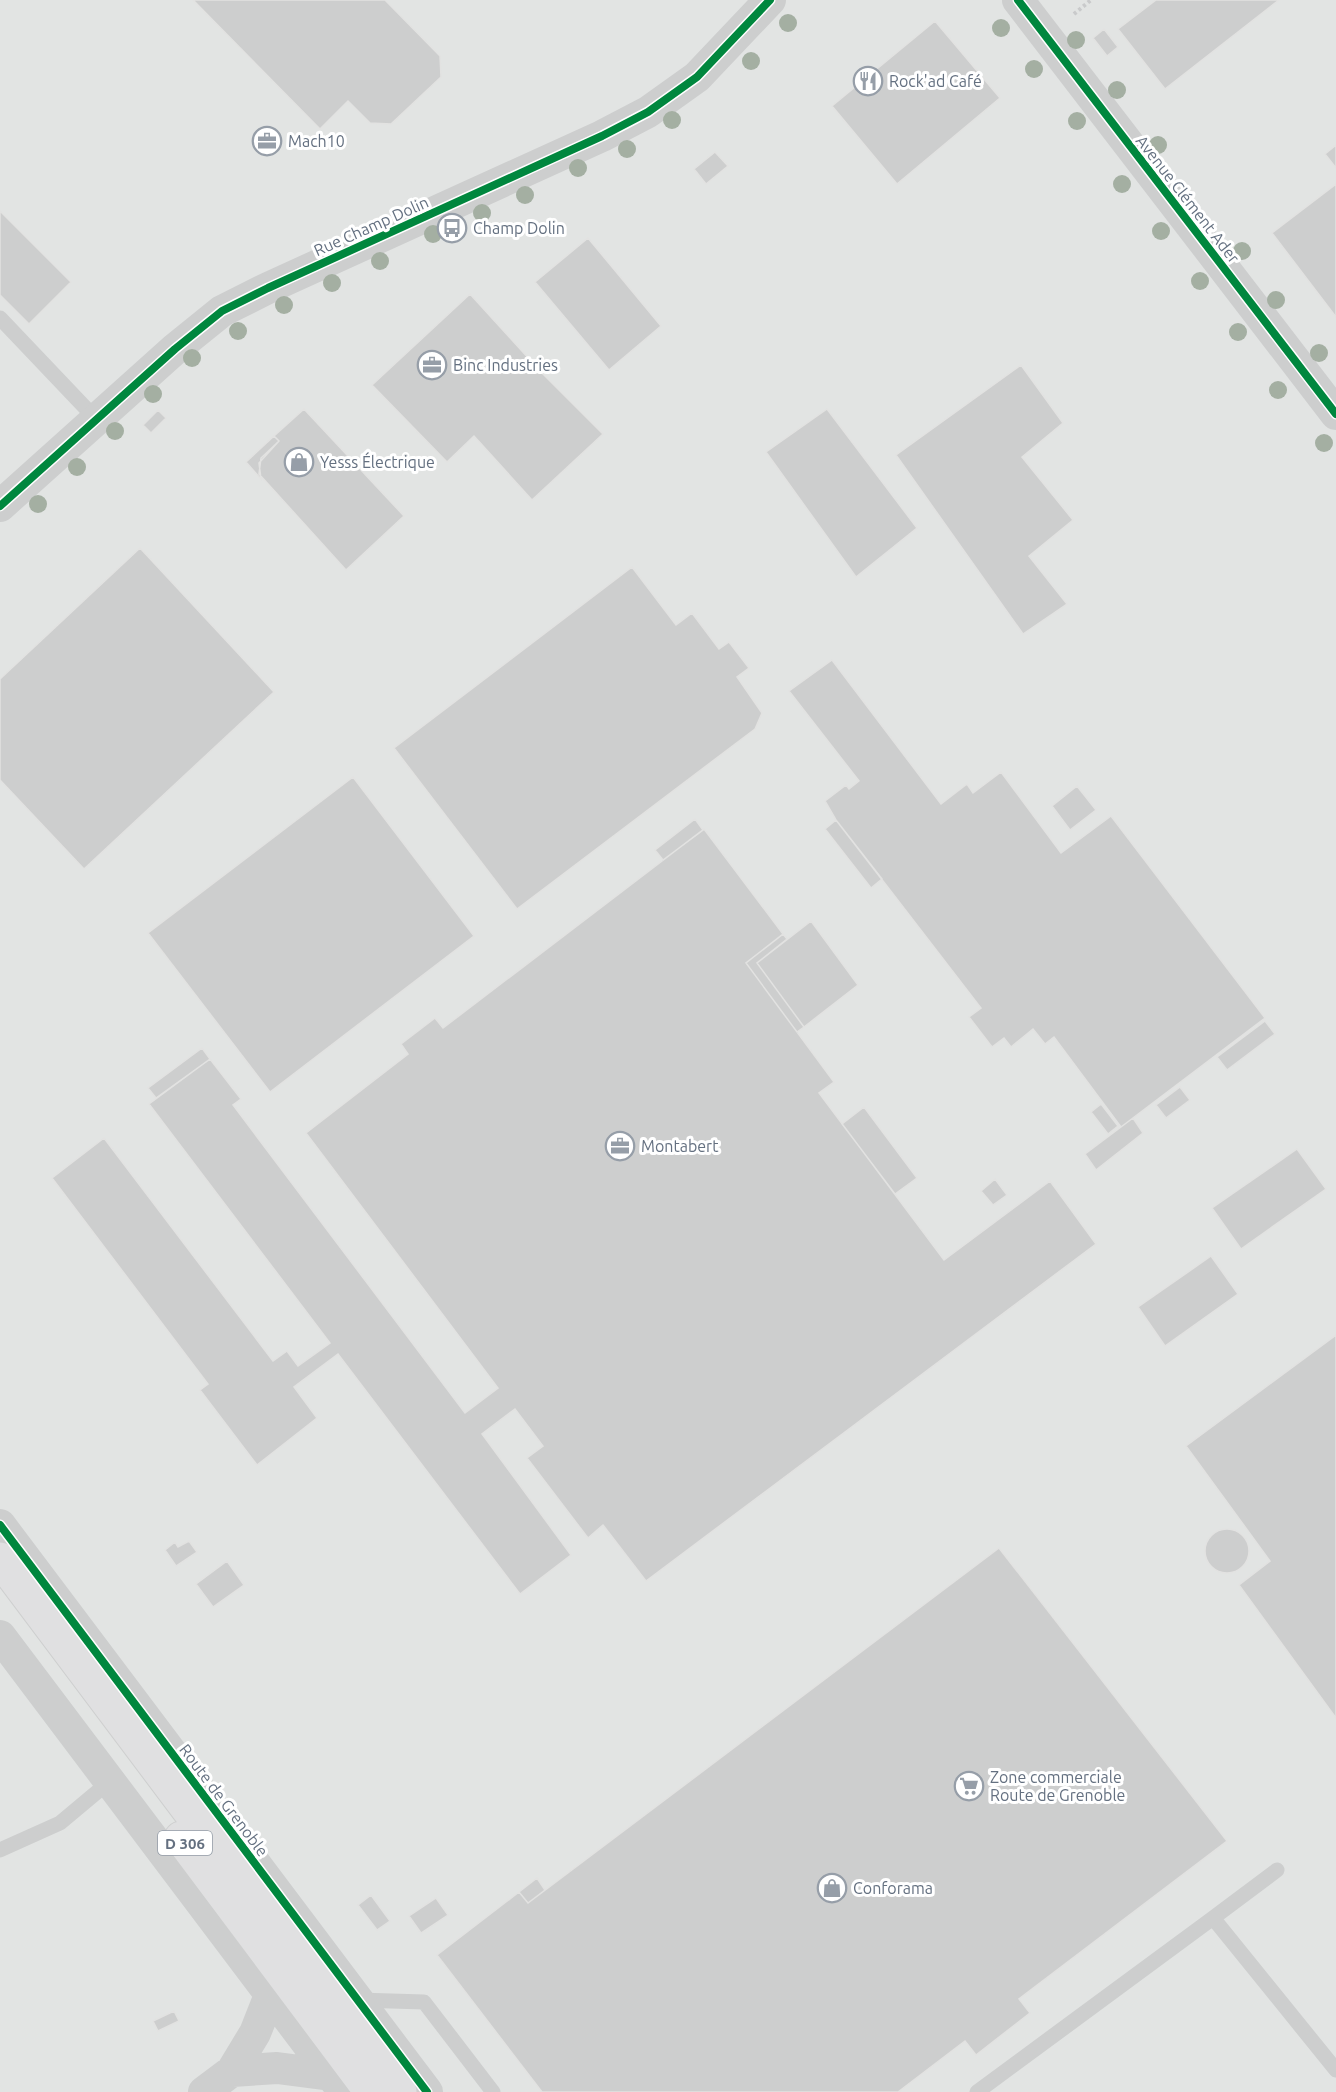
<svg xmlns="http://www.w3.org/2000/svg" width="1336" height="2092" viewBox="0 0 1336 2092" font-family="Ubuntu,sans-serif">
<rect width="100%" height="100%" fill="#f2f3f1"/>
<path fill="#e2e4e3" d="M0,0H1336V2092H0Z"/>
<path fill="#cdcece" stroke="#e2e2e1" stroke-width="1.5" d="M193,0H385L440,56L441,77L391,124L370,123L348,101L320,129Z
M1156,0H1279L1165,89L1118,29Z
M935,21L1000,98L897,184L832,106Z
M1104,29L1118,47L1107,56L1093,38Z
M1336,145V168L1325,154Z
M715,152L728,166L706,184L694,169Z
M1336,184V317L1272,233Z
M0,211L71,282L29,324L0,295Z
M588,238L661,326L609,370L535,282Z
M470,294L541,372L603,434L532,500L474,436L447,462L372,385Z
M1021,365L1063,423L1022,457L1073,520L1029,556L1067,604L1023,634L896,455Z
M304,409L404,516L346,570L259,474L261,458L279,441L274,436Z
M827,409L917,528L856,577L766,452Z
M158,410L166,418L151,433L143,425Z
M274,436L279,441L259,463L261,479L246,462Z
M140,548L274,692L84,869L0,780V679Z
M632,567L676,625L692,613L719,649L729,642L749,668L737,677L762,713L755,729L517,909L394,748Z
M832,660L941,804L967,784L973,793L1001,772L1061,853L1111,816L1265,1018L1121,1127L1054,1037L1045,1044L1033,1029L1011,1047L1004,1038L992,1047L969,1017L981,1008L836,820L825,801L846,785L849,789L859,781L789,691Z
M353,777L474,936L270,1092L148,933Z
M1077,786L1096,810L1070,830L1052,806Z
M695,819L703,830L663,860L655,850Z
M836,820L882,879L871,888L825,829Z
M704,829L783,934L746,963L834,1082L819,1093L944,1260L1050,1181L1096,1244L646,1581L603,1525L588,1538L527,1458L543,1446L515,1409L482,1434L571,1555L520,1594L338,1354L294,1387L317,1418L257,1465L200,1390L208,1384L52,1178L104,1138L273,1361L287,1351L298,1366L330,1343L149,1104L210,1059L241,1099L233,1105L465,1413L498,1388L306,1133L408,1054L401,1044L435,1018L443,1028Z
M811,921L858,985L804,1027L757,963Z
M783,934L787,939L757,963L804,1027L797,1032L746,963Z
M1265,1021L1275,1034L1227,1070L1217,1057Z
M202,1048L210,1059L156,1098L148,1088Z
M1180,1087L1190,1100L1166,1118L1156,1105Z
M1101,1104L1118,1126L1108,1134L1091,1112Z
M864,1107L917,1178L895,1194L842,1124Z
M1133,1118L1143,1133L1096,1170L1085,1154Z
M1297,1149L1326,1189L1241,1249L1212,1208Z
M995,1179L1007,1195L993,1205L981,1191Z
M1211,1256L1238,1294L1165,1346L1138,1307Z
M1336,1335V1718L1239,1585L1270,1561L1186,1446Z
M1205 1551a22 22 0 1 1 44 0a22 22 0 1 1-44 0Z
M189,1541L197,1552L176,1566L165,1550L175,1542L178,1547Z
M999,1548L1227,1841L1019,1999L1030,2013L976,2055L965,2041L898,2092H542L437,1955L519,1892L528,1903Z
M227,1561L244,1585L213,1607L196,1584Z
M537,1878L545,1890L528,1903L519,1892Z
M371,1895L390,1921L377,1930L358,1905Z
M436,1898L448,1915L421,1933L409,1916Z
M174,2011L179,2021L158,2031L153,2021Z"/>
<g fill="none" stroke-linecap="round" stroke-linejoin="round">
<g stroke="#cecfcf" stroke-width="35">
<path id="primary" d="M0,1559L400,2092
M181,1838L371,2092"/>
</g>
<path stroke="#c9cacb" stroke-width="4" stroke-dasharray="3 3" stroke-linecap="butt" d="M1074,14L1091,0"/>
<path stroke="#cdcece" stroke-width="15" d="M0,318L96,419
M0,1850L60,1823L109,1782
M1213,1918L1277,1870
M358,2000L424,2002L493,2092
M977,2092L1213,1918L1336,2070"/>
<path stroke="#cdcece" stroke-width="32" d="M1018,0L1336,414
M0,506L175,349L222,311L268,288L602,136L648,112L697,77L770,0
M0,1525L427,2092
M0,1636L344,2092
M270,1995L255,2033L232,2071L277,2068L331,2075
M204,2092L232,2071"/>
<use href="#primary" stroke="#e0e0e1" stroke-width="33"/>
<g stroke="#fff" stroke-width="11">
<path id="cycleway" d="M1018,0L1336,414
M0,506L175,349L222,311L268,288L602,136L648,112L697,77L770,0
M0,1525L427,2092"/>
</g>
<use href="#cycleway" stroke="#00873e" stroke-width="8"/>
</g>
<g fill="#a4afa2">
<circle cx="788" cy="23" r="9"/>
<circle cx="1001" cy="28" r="9"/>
<circle cx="1076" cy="40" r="9"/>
<circle cx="751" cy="61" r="9"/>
<circle cx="1034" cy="69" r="9"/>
<circle cx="1117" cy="90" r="9"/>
<circle cx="672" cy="120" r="9"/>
<circle cx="1077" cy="121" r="9"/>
<circle cx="1158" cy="145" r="9"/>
<circle cx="627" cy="149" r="9"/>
<circle cx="578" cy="168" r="9"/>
<circle cx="1122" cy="184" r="9"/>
<circle cx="525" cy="195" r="9"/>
<circle cx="482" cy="213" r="9"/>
<circle cx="1161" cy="231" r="9"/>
<circle cx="433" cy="234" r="9"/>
<circle cx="1242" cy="251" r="9"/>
<circle cx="380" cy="261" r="9"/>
<circle cx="1200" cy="281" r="9"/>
<circle cx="332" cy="283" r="9"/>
<circle cx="1276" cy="300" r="9"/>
<circle cx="284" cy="305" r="9"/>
<circle cx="238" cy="331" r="9"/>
<circle cx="1238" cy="332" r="9"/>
<circle cx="1319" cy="353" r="9"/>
<circle cx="192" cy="358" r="9"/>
<circle cx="1278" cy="390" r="9"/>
<circle cx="153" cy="394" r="9"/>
<circle cx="115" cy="431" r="9"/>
<circle cx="1324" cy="443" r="9"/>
<circle cx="77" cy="467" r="9"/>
<circle cx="38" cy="504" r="9"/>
</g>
<defs>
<g id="restaurant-ring" transform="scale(1.5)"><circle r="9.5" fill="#fff" stroke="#969ea8" stroke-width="1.5"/><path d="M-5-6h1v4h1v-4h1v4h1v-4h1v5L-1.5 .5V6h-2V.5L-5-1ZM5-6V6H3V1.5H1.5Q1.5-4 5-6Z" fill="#969ea8"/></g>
<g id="office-ring" transform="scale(1.5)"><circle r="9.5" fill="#fff" stroke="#969ea8" stroke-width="1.5"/><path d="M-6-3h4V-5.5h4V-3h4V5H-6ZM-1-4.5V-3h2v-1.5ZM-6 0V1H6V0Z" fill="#969ea8"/></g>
<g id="bus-ring" transform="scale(1.5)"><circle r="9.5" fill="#fff" stroke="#969ea8" stroke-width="1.5"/><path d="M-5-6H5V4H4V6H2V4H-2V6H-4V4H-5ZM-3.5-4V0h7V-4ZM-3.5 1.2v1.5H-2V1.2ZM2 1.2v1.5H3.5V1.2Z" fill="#969ea8"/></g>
<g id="shop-ring" transform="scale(1.5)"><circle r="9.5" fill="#fff" stroke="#969ea8" stroke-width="1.5"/><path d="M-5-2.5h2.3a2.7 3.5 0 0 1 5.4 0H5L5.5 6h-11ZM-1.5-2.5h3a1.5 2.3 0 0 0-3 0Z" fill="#969ea8"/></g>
<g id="supermarket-ring" transform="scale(1.5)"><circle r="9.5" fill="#fff" stroke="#969ea8" stroke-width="1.5"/><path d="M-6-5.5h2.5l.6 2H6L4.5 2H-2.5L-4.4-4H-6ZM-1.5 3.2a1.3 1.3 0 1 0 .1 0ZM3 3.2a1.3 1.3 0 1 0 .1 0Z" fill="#969ea8"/></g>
</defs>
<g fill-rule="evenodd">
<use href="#restaurant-ring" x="868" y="81"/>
<use href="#office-ring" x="267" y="141"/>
<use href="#bus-ring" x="452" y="228"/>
<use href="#office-ring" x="432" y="365"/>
<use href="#shop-ring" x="299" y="462"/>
<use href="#office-ring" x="620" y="1146"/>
<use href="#supermarket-ring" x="969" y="1786"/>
<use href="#shop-ring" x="832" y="1888"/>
</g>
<g text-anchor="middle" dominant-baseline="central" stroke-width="6" stroke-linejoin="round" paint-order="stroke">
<rect fill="#fff" stroke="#929ba6" stroke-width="1.5" x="158" y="1831" width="54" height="24" rx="4.5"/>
<g font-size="15" font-weight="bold" fill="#647080">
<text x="185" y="1843">D 306</text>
</g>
<g font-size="16" fill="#647080" stroke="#fff" text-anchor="start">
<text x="889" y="81">Rock'ad Café</text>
<text x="288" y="141">Mach10</text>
<text x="473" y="228">Champ Dolin</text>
<text x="453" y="365">Binc Industries</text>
<text x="320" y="462">Yesss Électrique</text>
<text x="641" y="1146">Montabert</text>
<text x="990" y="1777">Zone commerciale<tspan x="990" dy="18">Route de Grenoble</tspan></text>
<text x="853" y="1888">Conforama</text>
</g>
<g font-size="16" fill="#647080" stroke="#fff">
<text transform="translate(1188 199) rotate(52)">Avenue Clément Ader</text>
<text transform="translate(371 226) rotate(-24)">Rue Champ Dolin</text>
<text transform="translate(224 1800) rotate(53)">Route de Grenoble</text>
</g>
</g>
</svg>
